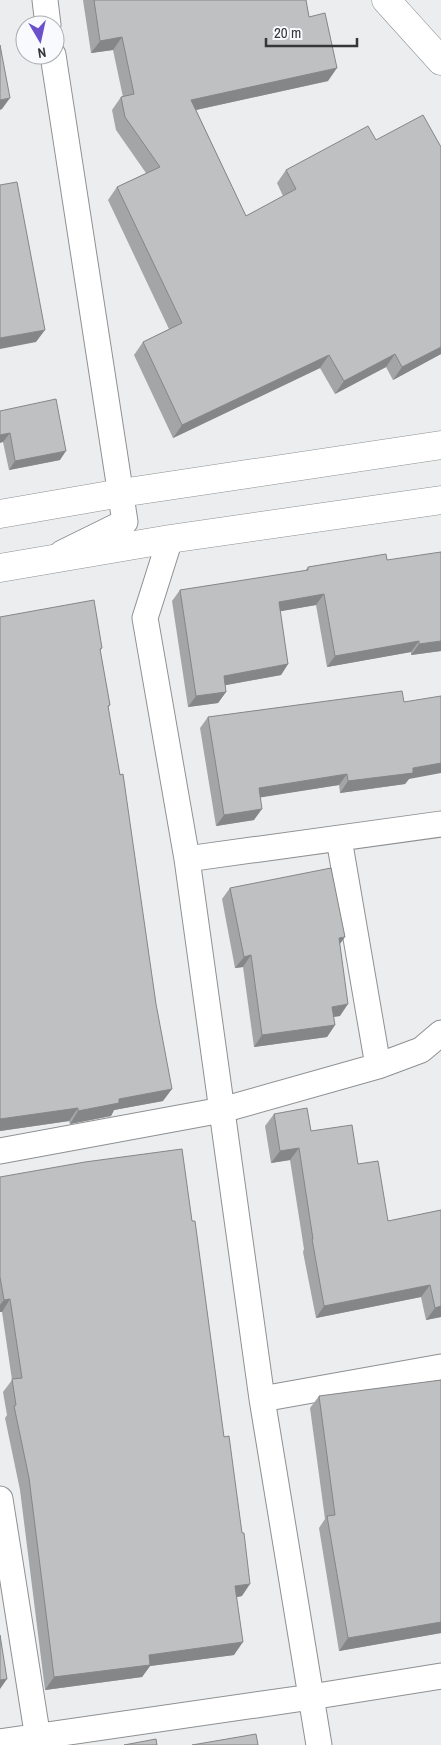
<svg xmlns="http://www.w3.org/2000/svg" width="441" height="1745" viewBox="0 0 441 1745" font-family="'Archivo Narrow',sans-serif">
<rect width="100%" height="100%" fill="#ebedef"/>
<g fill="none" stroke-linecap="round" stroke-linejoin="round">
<g stroke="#8e9092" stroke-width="27">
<path id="minor" d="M45,0L48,25
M53,55L125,522L62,553
M170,539L145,618L187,859L262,1399L319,1745
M339,839L378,1066
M187,859L441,824
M0,1151L222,1110L378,1066L421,1050L441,1033
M262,1399L441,1367
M0,1499L39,1745
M0,1742L311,1697L441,1676"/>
</g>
<g stroke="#8e9092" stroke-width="29">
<path id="tertiary" d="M386,0L441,61
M0,514L121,493L441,445
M0,568L170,539L441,500"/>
</g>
<use href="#minor" stroke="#fff" stroke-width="25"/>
<use href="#tertiary" stroke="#fff" stroke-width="28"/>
</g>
<path fill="#a3a5a7" d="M83,0H306L309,17L328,81L196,110L246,216L283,196L277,183L286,170L441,354L393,380L386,367L335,394L320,368L173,438L134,355L143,342L169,329L108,200L117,187L146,173L116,130L112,110L121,97H123L113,50L91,53Z
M0,411L60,460L9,470L3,442Z
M387,560L441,651L411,655V652L327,667L316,605L280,611L288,664L281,675L225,685L226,692L218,703L188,707L172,601L180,590L305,571L308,567Z
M0,617L102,648L100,651L110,705L108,708L163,1101L114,1110L111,1116L70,1124L69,1121L0,1131Z
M404,702L409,779L405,784L340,793L339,785L260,797L254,820L216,826L200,728L208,717Z
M230,888L340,944V1016L333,1017L335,1025L327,1037L254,1047L243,967L235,968L222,899Z
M274,1114L311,1131L358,1164L388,1221L441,1210V1317L426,1320L421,1297L316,1318L303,1252L304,1249L290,1160L271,1163L265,1126Z
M0,1177L242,1596L237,1597L234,1655L150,1666L142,1677L45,1690L20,1490L5,1418L7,1415L3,1392L12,1380L2,1312H0Z
M319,1396L441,1633L339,1651L319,1528L325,1519L310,1408Z"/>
<path fill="#858688" d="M122,37L113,50L91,53L100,41Z
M337,68L328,81L182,113L191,100Z
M10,98L2,109L0,110V100Z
M45,330L36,342L0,349V338Z
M441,347V354L393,380L402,367Z
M395,354L386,367L335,394L344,381Z
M329,355L320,368L173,438L182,425Z
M10,433L3,442L0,443V435Z
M66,451L60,460L9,470L15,461Z
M324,594L316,605L271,613L279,602Z
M419,641L411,652L327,667L335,656Z
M441,641V651L411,655L419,644Z
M288,664L281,675L216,687L224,676Z
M226,692L218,703L188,707L196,696Z
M441,763V773L409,779L405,784L340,793L348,781L413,768Z
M347,774L339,785L251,799L259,788Z
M262,809L254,820L216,826L224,815Z
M345,937L337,948L339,938Z
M251,955L243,967L235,968L244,957Z
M348,1004L340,1016L324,1018L332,1007Z
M335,1025L327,1037L254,1047L262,1035Z
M172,1089L163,1101L114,1110L111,1116L70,1124L78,1111L119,1099Z
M78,1108L69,1121L0,1131V1119Z
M299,1148L290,1160L271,1163L280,1151Z
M430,1285L421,1297L316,1318L324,1306Z
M10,1299L2,1312H0V1305L4,1300Z
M441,1306V1317L426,1320L435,1308Z
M250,1584L242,1596L227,1599L235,1586Z
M441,1622V1633L339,1651L348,1638Z
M243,1642L234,1655L150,1666L142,1677L45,1690L54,1677L149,1655Z
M7,1679L0,1689V1680Z"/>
<path fill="#bec0c2" stroke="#858688" d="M94,0H306L309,17L325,13L337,68L191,100L246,216L296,189L286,170L368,126L376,140L423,115L441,147V347L402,367L395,354L344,381L329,355L182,425L143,342L182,323L117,187L160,167L125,117L121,97L134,94L122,37L100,41Z
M0,45L10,98L0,100Z
M17,182L45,330L0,338V185Z
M56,399L66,451L15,461L10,433L0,435V411Z
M441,552V641L419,644V641L335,656L324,594L279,602L288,664L224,676L226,692L196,696L180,590L308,570V567L386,554L387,560Z
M94,600L102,648L100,649L110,705L108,706L120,775L123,774L156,1004L172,1089L119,1099V1103L78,1111V1108L0,1119V617Z
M402,691L404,702L441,696V763L413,768V773L348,781L347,774L259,788L262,809L224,815L208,717Z
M331,868L345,937L339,938L348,1004L332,1007L335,1025L262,1035L251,955L244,957L230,888Z
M307,1108L311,1131L352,1125L358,1164L378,1161L388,1221L441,1210V1306L435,1308L430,1285L324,1306L312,1239H313L299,1148L280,1151L274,1114Z
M182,1149L192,1221H195L224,1437L229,1436L242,1533H244L250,1584L235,1586L243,1642L149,1655L150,1665L54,1677L29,1478L14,1406L16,1405L12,1379L22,1378L10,1299L4,1300L0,1277V1177L85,1162Z
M441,1380V1622L348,1638L327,1516L335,1515L319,1396Z
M0,1635L7,1679L0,1680Z
M256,1734L258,1745H192Z
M156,1739L157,1745H124Z"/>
<g transform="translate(40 40) rotate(171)"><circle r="24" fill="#f9fafd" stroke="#abacae"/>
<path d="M0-4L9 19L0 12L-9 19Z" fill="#6a51ca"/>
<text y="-8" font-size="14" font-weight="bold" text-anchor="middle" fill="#363637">N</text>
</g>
<path d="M266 38v8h91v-8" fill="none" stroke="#363637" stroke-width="2.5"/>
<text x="274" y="38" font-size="15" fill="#363637" stroke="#f9fafd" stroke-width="4" paint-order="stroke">20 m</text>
</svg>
